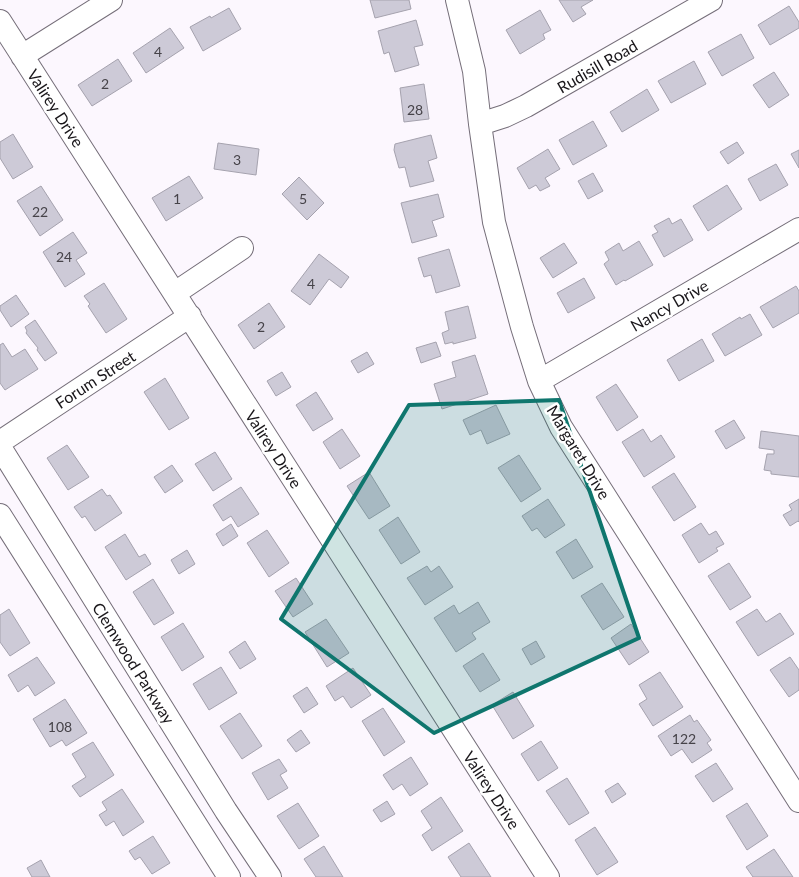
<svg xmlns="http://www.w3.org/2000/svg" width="799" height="877" viewBox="0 0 799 877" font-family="Lato,sans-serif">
<rect width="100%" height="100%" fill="#fcf7fe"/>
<path fill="#cdcad7" stroke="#a5a2ae" d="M370,0H409L411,9L375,18Z
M559,0H593L581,7L586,14L573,22Z
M789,6L799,22V28L770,45L758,25Z
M229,8L241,29L203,51L190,27L210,16L211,18Z
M540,10L551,30L543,34L545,39L520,54L506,30Z
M416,20L423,45L414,47L419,65L395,72L389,52L384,54L378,31Z
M170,28L184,48L146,73L133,53Z
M741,34L754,58L722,76L708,52Z
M118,59L132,81L92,106L78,85Z
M694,61L706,84L671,103L658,81Z
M774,72L789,95L769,108L753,85Z
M424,84L429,119L404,122L400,88Z
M647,89L659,110L622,132L610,112Z
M593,121L607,146L573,165L559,140Z
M13,134L33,167L13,179L0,158V142Z
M431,135L437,158L428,161L434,181L410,187L405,167L399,168L394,150L395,144Z
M737,142L744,153L728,164L720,152Z
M218,143L259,149L256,175L214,169Z
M548,149L560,169L545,178L550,186L540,191L536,185L529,189L517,168Z
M799,150V168L791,154Z
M776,164L788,185L760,201L748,179Z
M593,173L603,191L588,199L578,181Z
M189,176L203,198L166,221L152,198Z
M299,177L324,203L307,220L282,194Z
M727,185L742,209L708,231L693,206Z
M41,186L63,220L40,236L17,201Z
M438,194L444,217L432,221L437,236L412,243L401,203Z
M669,218L672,224L681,219L693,240L664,257L652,235L658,232L654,226Z
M73,232L87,253L76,260L85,274L65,287L43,252Z
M639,241L653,265L625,281L624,280L616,285L604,264L609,260L605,252L619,243L623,251Z
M564,243L577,263L553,278L540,258Z
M449,249L460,286L436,293L431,275L424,277L418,258Z
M319,254L349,277L341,288L329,279L310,305L291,291Z
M584,278L595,298L568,313L557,293Z
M104,283L127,319L106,333L88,306L90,304L84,296Z
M796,286L799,291V313L773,328L760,307Z
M16,295L29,314L11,327L0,310V306Z
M269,303L285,327L254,349L238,325Z
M468,306L476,338L453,344V342L445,344L442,333L449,330L445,312Z
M750,314L762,335L725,356L712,334L740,317L741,319Z
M35,320L57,353L45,361L37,350L38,348L26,333L27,331L25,327Z
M702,339L714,361L679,381L667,360Z
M436,342L441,356L421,363L416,348Z
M3,343L12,357L25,349L38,369L5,390L0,383V345Z
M367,352L374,364L358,373L351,361Z
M475,355L488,394L442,409L434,384L456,377L452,362Z
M282,372L291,387L276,396L267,381Z
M165,378L189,418L169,430L144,392Z
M616,384L638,417L617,431L596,397Z
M316,392L333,419L313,431L296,405Z
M496,405L510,434L487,444L481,430L470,435L463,420Z
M734,420L745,438L726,449L715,431Z
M342,429L360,456L340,469L323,442Z
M643,429L651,442L661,435L675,457L644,477L622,442Z
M761,431L799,436V477L771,474V471L764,470L767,454H774V450L759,448Z
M67,445L89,477L68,490L47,458Z
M215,452L232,479L213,491L195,464Z
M519,455L541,489L521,502L498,468Z
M172,465L183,481L165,493L154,477Z
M369,472L390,506L369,519L347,486Z
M674,473L696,507L674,521L652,487Z
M241,487L259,514L238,527L231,516L223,521L213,505Z
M102,489L107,496L110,495L122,513L95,531L85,516L82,518L74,507Z
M548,499L565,525L545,538L537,528L532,531L522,516Z
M799,499V522L798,521L790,526L783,515L792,510L789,505Z
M398,517L420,552L401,564L379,530Z
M701,523L709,535L716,531L724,544L716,548L718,551L699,563L682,535Z
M231,524L238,536L223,546L216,534Z
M267,530L289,563L269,577L247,543Z
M125,534L139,557L145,554L151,564L126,580L105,547Z
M576,539L593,567L573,579L556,552Z
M187,550L195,564L179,574L171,560Z
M729,563L751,597L730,610L708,576Z
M427,566L431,572L439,566L453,587L425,605L407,578Z
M296,578L313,604L293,617L275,591Z
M153,579L174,613L154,625L133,592Z
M602,583L624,617L603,630L581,596Z
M478,602L490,622L472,633L476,639L456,652L434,618L454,605L459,614Z
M9,609L30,643L10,656L0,642V615Z
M757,609L766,622L780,613L794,634L758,656L736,622Z
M326,619L349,653L327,667L305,632Z
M183,623L204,657L182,671L161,637Z
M631,624L649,652L629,665L611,638Z
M245,641L256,659L240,669L229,652Z
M536,641L545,657L531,665L522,649Z
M483,653L500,680L480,692L463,666Z
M37,657L55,683L35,696L28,685L18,692L8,675Z
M790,657L799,670V690L789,697L770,670Z
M221,667L237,693L209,710L193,684Z
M353,668L371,695L351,708L343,696L335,701L326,686Z
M660,672L683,707L653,726L639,704L647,699L639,685Z
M307,687L318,704L304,713L293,696Z
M513,692L534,726L513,739L492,705Z
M65,699L87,733L66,746L62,740L50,747L33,719Z
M383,708L405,742L384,756L362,721Z
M240,713L262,746L242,759L220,726Z
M690,715L694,722L697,720L711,740L707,743L712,750L692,763L682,749L671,756L658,736Z
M301,730L310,743L296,752L287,740Z
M541,741L558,768L538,781L521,754Z
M93,742L114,775L80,797L72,786L86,777L72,754Z
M411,757L428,784L410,796L402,784L393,790L383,775Z
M279,759L287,771L280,775L288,788L268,800L252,773Z
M716,763L733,789L713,802L695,776Z
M567,778L589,813L569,825L546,791Z
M618,783L626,794L612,803L605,791Z
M122,789L144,822L123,836L114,821L106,826L99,815L107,810L102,802Z
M441,797L463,831L432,851L422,835L432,828L421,811Z
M387,801L395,814L381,822L373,810Z
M298,803L319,836L299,849L277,816Z
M747,803L768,836L747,850L726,816Z
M595,827L618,862L597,875L575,840Z
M153,836L170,863L152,874L140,857L135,860L129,851Z
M469,843L491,877H461L448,857Z
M324,846L343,877H316L304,859Z
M774,849L793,877H753L746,867Z
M41,860L50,877H32L27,868Z"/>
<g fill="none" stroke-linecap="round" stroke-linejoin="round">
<g stroke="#756e79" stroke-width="24">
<path id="minor" d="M457,0L474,71L480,124L494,222L522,327L539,381L561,427L799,801
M0,21L548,877
M22,56L111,0
M480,124L505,116L526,106L711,0
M175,293L242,248
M539,381L799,229
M0,442L190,316
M0,447L226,811L270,877
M0,515L229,877"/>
</g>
<use href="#minor" stroke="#fff" stroke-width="22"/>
</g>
<path fill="#0f766e" fill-opacity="0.2" stroke="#0f766e" stroke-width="4" stroke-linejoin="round" d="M559,400L639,638L434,733L281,619L409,405Z"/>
<g text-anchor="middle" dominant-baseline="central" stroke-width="5" stroke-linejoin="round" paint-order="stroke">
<g font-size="14" fill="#464349">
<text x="158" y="51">4</text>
<text x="105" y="83">2</text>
<text x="415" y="109">28</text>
<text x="237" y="159">3</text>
<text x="177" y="198">1</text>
<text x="303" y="198">5</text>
<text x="40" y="211">22</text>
<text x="64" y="256">24</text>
<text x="311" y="283">4</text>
<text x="261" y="326">2</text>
<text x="60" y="726">108</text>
<text x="684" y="738">122</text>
</g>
<g font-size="16" fill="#19161a" stroke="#fff">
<text transform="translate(597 66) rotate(-30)">Rudisill Road</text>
<text transform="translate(56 108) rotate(57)">Valirey Drive</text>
<text transform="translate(669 305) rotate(-30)">Nancy Drive</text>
<text transform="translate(95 379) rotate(-33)">Forum Street</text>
<text transform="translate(274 449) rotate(57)">Valirey Drive</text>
<text transform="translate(579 452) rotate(59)">Margaret Drive</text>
<text transform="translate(134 663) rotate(58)">Clemwood Parkway</text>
<text transform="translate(492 790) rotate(57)">Valirey Drive</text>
</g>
</g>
</svg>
